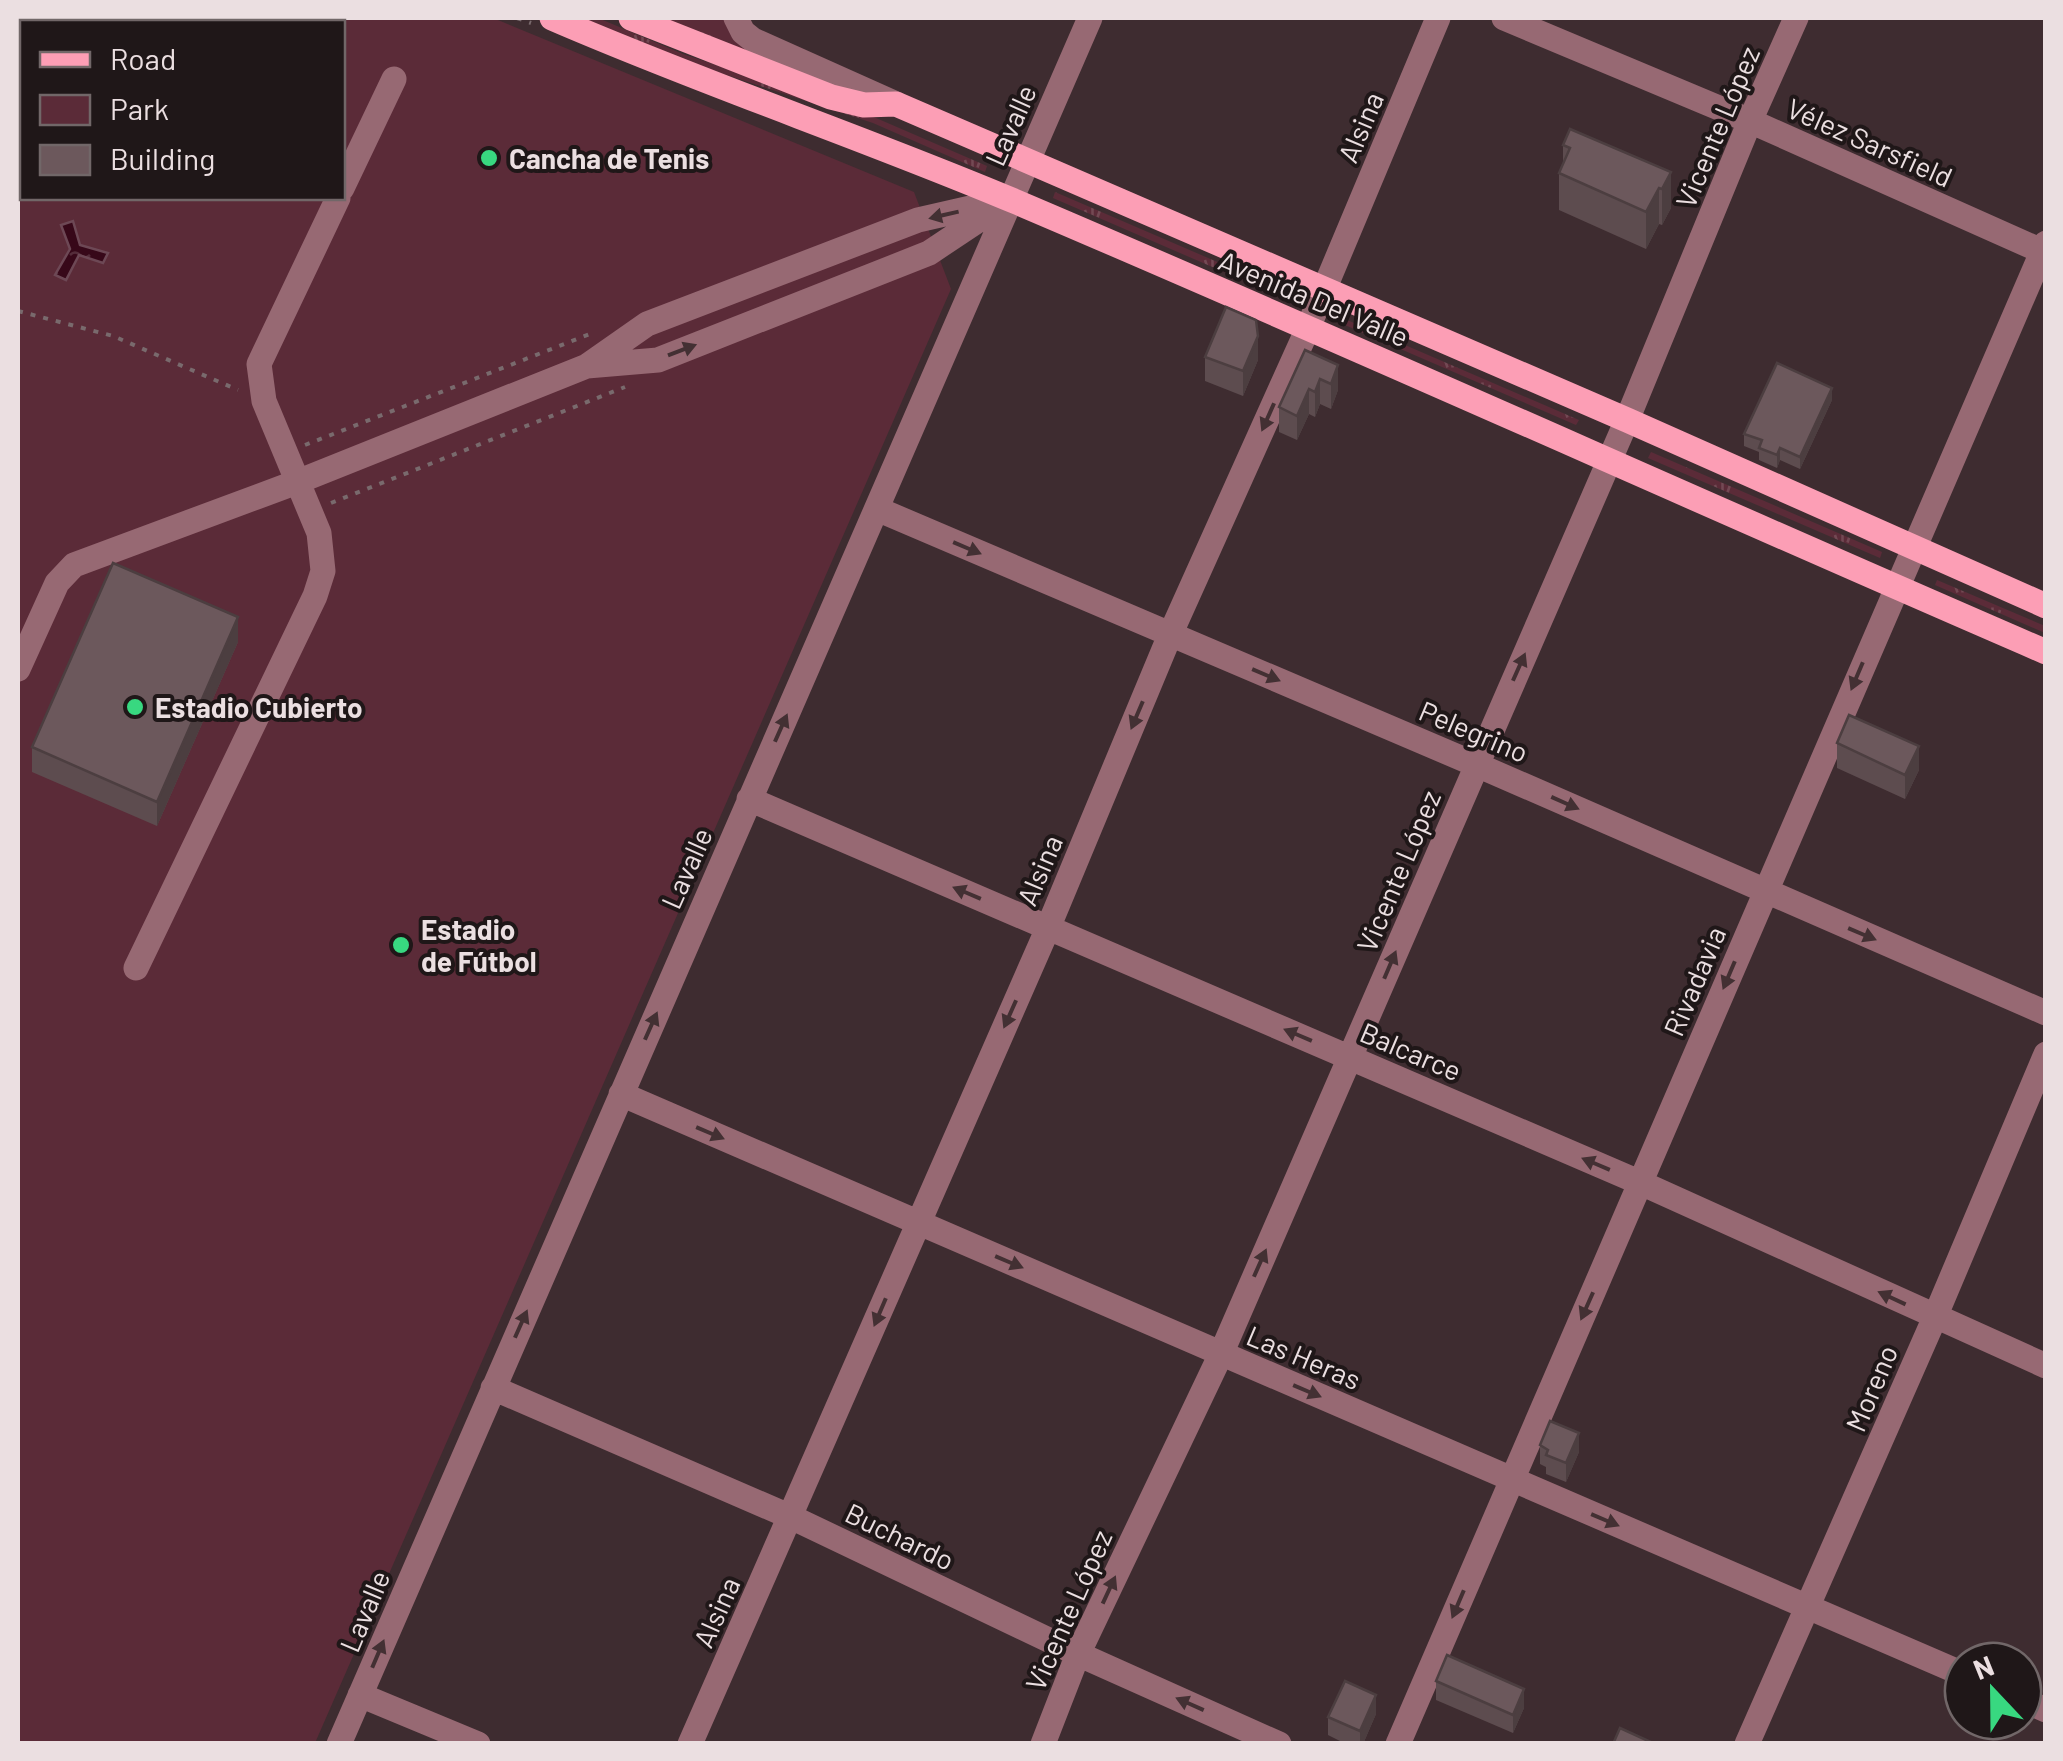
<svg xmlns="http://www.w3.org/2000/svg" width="2063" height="1761" viewBox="0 0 2063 1761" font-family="Barlow,sans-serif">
<defs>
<pattern id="grass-tufts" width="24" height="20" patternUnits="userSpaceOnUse" patternTransform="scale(2.5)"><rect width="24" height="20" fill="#5b2b38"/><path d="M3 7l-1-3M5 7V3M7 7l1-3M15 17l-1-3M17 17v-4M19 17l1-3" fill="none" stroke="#734954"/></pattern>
<pattern id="water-ripples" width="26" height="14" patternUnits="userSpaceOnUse" patternTransform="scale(2.5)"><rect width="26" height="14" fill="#370819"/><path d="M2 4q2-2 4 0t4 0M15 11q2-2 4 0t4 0" fill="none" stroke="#542c3a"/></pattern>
</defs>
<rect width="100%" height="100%" fill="#3e2c30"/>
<path fill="url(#grass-tufts)" d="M582,18H598L683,54L876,118L987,166L985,172L873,123L681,60Z
M650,18H727C731,52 762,55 790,68Z
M1055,192L1287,292L1284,298L1053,198Z
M1347,320L1579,420L1576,425L1345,325Z
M1651,452L1882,552L1880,558L1648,458Z
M1937,580L2045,626V633L1935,585Z"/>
<path fill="#5b2b38" d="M33,18H493L914,192L951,289L315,1743L18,1744V48L22,38V198H342V22H31Z"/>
<path fill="url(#water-ripples)" stroke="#6d4855" stroke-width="2.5" d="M73,221L80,245L108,253L103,263L79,255L66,280L55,275L70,249L61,225Z"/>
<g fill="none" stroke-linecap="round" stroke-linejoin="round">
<path stroke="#796a6d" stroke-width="4" stroke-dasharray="5 8" stroke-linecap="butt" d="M517,18L531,23
M18,311L113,336L238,390
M305,445L595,332
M331,503L625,387"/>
<path stroke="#976973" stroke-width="25" d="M736,18L743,32L753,40L896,104
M1504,18L1750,121L2046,253
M342,188L394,79
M877,509L1477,765L2046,1013
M18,669L57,583L74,565L297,482L587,366L647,324L918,220L1010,199L929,253L658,360L587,366
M749,799L1641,1183L2046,1366
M136,968L315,596L323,571L319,533L264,401L259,364L338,198
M621,1094L1963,1674
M493,1388L791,1517L1078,1654L1279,1744
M360,1695L478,1744
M2023,1700L2046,1710
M339,1744L1090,18
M690,1744L1048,928L1170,635L1308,328L1438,18
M1043,1744L1078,1654L1221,1354L1627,420L1750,121L1796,18
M1398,1744L2046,243
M1747,1744L1935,1317L2046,1054"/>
<path stroke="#fc9eb5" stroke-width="25" d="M552,18C704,84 862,137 1014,201C1360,348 1701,503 2046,652
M631,18L831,97L864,105L896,104L1627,420L2046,606"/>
</g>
<path fill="#5d4c4f" d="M1563,145L1671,172V208L1662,225L1659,224L1646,249L1559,210V173L1563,164Z
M1305,350L1338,390L1331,409L1320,404L1315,417L1309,414L1297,440L1279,432V407Z
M1205,357L1258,360L1243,396L1205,381Z
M1832,400L1800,469L1780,460L1777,468L1759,460V452L1744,446V434Z
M238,642L157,826L32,772V747Z
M1837,743L1919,770L1905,799L1837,768Z
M1540,1445L1579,1452L1566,1482L1546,1474V1467L1540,1464Z
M1436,1681L1524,1708L1513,1733L1436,1700Z
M1376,1714L1363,1744H1346L1328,1735V1717Z"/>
<path fill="#4c3e40" d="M1671,172V208L1662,225V189Z
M1659,188V224L1646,249V212Z
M1258,336V360L1243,396V371Z
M1338,365V390L1331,409V384Z
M1320,379V404L1315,417V392Z
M1832,388V400L1800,469V457Z
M1309,389V414L1297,440V416Z
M1780,448V460L1777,468V455Z
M238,617V642L157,826V802Z
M1919,746V770L1905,799V775Z
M1579,1433V1452L1566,1482V1463Z
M1524,1689V1708L1513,1733V1715Z
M1376,1695V1714L1363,1744H1360V1731Z"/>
<path fill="#6c585c" stroke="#4c3e40" stroke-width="2.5" d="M1570,129L1671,172L1662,189L1659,188L1646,212L1559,173L1570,148L1563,145Z
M1226,307L1256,320L1258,336L1243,371L1205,357Z
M1305,350L1338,365L1331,384L1320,379L1315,392L1309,389L1297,416L1279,407Z
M1777,363L1832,388L1800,457L1780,448L1777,455L1759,448L1762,440L1744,434Z
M113,563L238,617L157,802L32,747Z
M1849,715L1919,746L1905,775L1837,743Z
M1550,1421L1579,1433L1566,1463L1546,1455L1548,1450L1540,1445Z
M1447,1655L1524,1689L1513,1715L1436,1681Z
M1345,1681L1376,1695L1360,1731L1328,1717Z
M1620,1728L1655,1744H1613Z"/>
<defs><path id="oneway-solid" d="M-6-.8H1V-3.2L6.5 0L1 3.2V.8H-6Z" transform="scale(2.5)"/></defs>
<g fill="#433033">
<use href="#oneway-solid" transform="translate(944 215) rotate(167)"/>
<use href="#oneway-solid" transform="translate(682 350) rotate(-21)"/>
<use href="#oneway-solid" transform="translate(1268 417) rotate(114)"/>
<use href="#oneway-solid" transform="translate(967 548) rotate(23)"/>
<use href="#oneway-solid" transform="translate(1519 667) rotate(-66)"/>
<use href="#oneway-solid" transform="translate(1266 675) rotate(23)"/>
<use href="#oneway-solid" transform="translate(1857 676) rotate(113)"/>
<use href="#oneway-solid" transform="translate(1137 715) rotate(113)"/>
<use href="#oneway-solid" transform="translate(781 728) rotate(-66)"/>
<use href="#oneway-solid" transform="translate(1565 803) rotate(24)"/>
<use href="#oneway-solid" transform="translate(967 893) rotate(-157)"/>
<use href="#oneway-solid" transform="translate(1862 934) rotate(23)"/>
<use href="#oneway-solid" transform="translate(1390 965) rotate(-67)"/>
<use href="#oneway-solid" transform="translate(1729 975) rotate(113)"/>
<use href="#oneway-solid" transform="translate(1010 1014) rotate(114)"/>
<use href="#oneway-solid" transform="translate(651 1026) rotate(-66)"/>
<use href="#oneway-solid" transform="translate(1298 1035) rotate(-157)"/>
<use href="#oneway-solid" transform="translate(710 1133) rotate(23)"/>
<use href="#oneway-solid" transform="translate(1596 1164) rotate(-157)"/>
<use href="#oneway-solid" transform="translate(1009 1262) rotate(23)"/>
<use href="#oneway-solid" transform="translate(1260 1263) rotate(-66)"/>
<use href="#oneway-solid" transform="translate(1892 1298) rotate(-155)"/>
<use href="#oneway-solid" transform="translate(1587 1306) rotate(114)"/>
<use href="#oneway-solid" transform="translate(880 1312) rotate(113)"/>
<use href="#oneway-solid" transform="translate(521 1324) rotate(-66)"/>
<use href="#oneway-solid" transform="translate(1307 1391) rotate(23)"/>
<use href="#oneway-solid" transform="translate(1605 1520) rotate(23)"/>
<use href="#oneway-solid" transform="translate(1109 1590) rotate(-65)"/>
<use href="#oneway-solid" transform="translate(1458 1604) rotate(113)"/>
<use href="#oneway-solid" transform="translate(378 1654) rotate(-67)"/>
<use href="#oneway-solid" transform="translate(1190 1704) rotate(-156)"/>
</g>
<g fill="#38d880" stroke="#1f1718" stroke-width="4">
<circle cx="489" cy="158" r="10"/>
<circle cx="135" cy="707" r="10"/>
<circle cx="401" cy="945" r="10"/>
</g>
<g text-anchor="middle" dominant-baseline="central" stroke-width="8" stroke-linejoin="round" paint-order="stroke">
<g font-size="28" fill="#ebdfe1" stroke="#1f1718">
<text transform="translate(1010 125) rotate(-66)">Lavalle</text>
<text transform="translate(1360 127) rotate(-67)">Alsina</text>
<text transform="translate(1717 127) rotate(-67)">Vicente López</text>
<text transform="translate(1870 142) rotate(24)">Vélez Sarsfield</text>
<text transform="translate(1314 298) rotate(23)">Avenida Del Valle</text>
<text transform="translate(1474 731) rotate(23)">Pelegrino</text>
<text transform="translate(686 868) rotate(-66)">Lavalle</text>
<text transform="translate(1039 870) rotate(-67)">Alsina</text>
<text transform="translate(1398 871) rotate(-67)">Vicente López</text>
<text transform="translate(1694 981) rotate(-67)">Rivadavia</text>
<text transform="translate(1411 1051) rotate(23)">Balcarce</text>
<text transform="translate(1304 1357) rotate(23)">Las Heras</text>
<text transform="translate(1871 1388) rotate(-67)">Moreno</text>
<text transform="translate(900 1536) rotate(26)">Buchardo</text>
<text transform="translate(1068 1610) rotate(-66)">Vicente López</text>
<text transform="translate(364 1611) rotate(-67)">Lavalle</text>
<text transform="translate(716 1612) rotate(-66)">Alsina</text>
</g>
<g font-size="28" font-weight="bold" fill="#ebdfe1" stroke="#1f1718" text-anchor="start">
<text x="509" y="158">Cancha de Tenis</text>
<text x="155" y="707">Estadio Cubierto</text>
<text x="421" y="929">Estadio<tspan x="421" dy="32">de Fútbol</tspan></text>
</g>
</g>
<rect width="2063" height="1761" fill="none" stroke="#ebdfe1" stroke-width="40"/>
<rect x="20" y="20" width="325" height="180" fill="#1f1718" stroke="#716768" stroke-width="2.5"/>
<rect x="40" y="52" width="50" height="15" fill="#fc9eb5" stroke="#716768" stroke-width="2.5"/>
<text x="110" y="70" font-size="30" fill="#ebdfe1">Road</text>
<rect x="40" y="95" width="50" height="30" fill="#5b2b38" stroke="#716768" stroke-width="2.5"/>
<text x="110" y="120" font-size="30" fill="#ebdfe1">Park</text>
<rect x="40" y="145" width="50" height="30" fill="#6c585c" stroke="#716768" stroke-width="2.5"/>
<text x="110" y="170" font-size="30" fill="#ebdfe1">Building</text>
<g transform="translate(1993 1691) rotate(338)"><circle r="48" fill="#1f1718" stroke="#716768" stroke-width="2.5"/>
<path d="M0-8L18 38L0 25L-18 38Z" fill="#38d880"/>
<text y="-15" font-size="28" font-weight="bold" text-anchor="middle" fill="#ebdfe1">N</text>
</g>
</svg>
